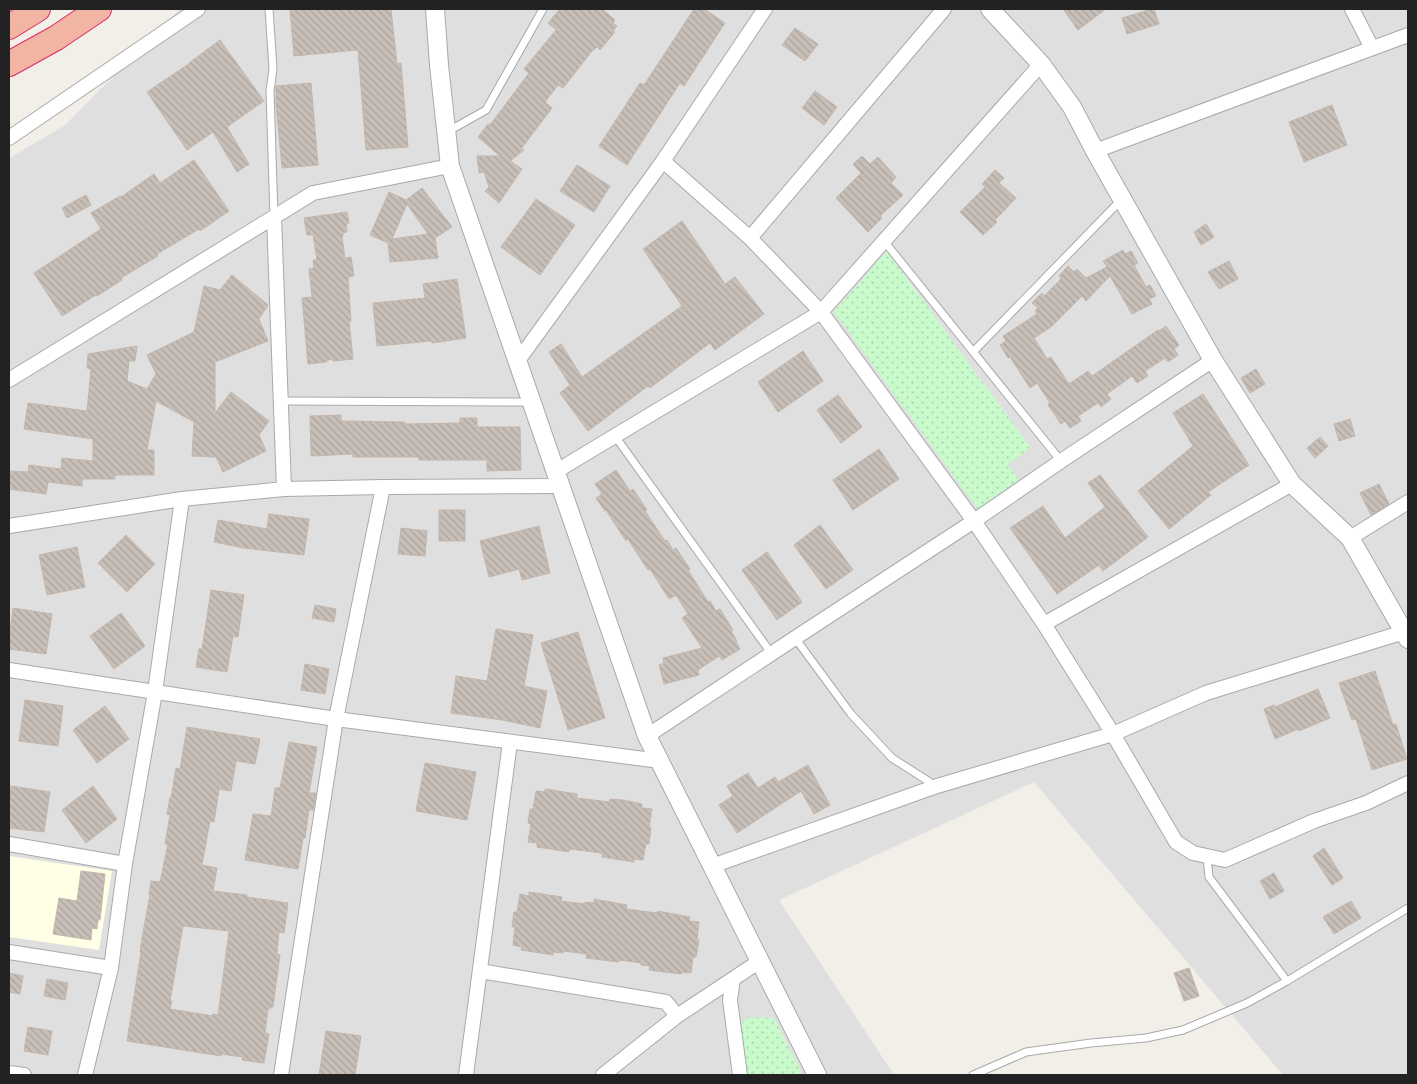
<svg xmlns="http://www.w3.org/2000/svg" width="1417" height="1084" viewBox="0 0 1417 1084" font-family="'Golos Text',sans-serif">
<defs>
<pattern id="park-dots" width="8" height="8" patternUnits="userSpaceOnUse" patternTransform="scale(1.25)"><rect width="8" height="8" fill="#c8facc"/><path d="M2 2h.1M6 6h.1" fill="none" stroke="#acd6af" stroke-width="1.8" stroke-linecap="round"/></pattern>
<pattern id="building-back-hatch" width="6" height="6" patternUnits="userSpaceOnUse" patternTransform="scale(1.25)"><rect width="6" height="6" fill="#c7bfb8"/><path d="M-1 5l2 2M0 0l6 6M5-1l2 2" fill="none" stroke="#aba49e"/></pattern>
</defs>
<rect width="100%" height="100%" fill="#f2efe9"/>
<path fill="#e0dfdf" d="M180,9H1408V1075H1283L1034,782L779,900L894,1075H9V158L64,126Z"/>
<path fill="#ffffe5" d="M9,856L112,871L99,950L9,937Z"/>
<path fill="url(#park-dots)" d="M887,251L1031,448L1008,464L1019,480L978,509L834,312Z
M748,1017L774,1018L803,1075H742L736,1031Z"/>
<path fill="url(#building-back-hatch)" stroke="#c4b6ab" fill-rule="evenodd" d="M290,9H391L397,64L401,63L408,147L366,150L358,50L294,56Z
M560,9H602L615,20L613,23L617,26L613,31L615,32L600,50L597,47L592,51L563,88L558,85L545,102L552,108L521,149L524,150L510,161L522,169L499,203L485,191L489,187L484,172L479,173L477,156H500L478,137L488,124L490,125L529,73L524,69L556,30L548,23Z
M694,9H704L725,23L684,86L680,83L627,165L599,146L640,83L644,85Z
M1063,9H1106L1078,30Z
M1152,9H1154L1159,24L1127,34L1122,18Z
M795,28L818,44L805,61L782,45Z
M220,40L264,101L227,127L249,164L237,172L213,132L187,150L147,92L190,63H189Z
M311,83L318,165L282,168L276,103V86Z
M815,91L837,107L824,125L802,108Z
M1332,105L1347,145L1304,162L1289,122Z
M862,156L870,164L878,157L896,177L891,183L903,195L880,216L882,218L868,232L836,198L861,173L853,164Z
M194,160L229,211L200,231L199,229L157,254L158,256L121,278L122,280L97,296L96,295L62,316L34,273L101,229L91,213L120,196L121,197L154,174L160,183Z
M577,165L610,186L594,212L560,191Z
M995,170L1004,178L999,183L1016,198L995,220L997,222L983,235L960,212L985,187L982,184Z
M422,188L452,227L435,238L438,258L390,262L388,243L370,235L389,192L406,200ZM407,204L428,234L392,239Z
M86,195L91,205L67,218L62,208Z
M536,199L575,225L540,275L501,247Z
M347,212L349,223L346,224L347,232L343,233V236L342,237L345,258L351,257L354,276L348,277L351,321H349L353,359L334,361L330,359L326,362L308,364L302,298L312,297L309,269L314,268L313,260H317L313,235H307L304,218Z
M682,221L725,284L735,277L764,314L715,350L710,343L650,388L648,386L588,431L560,393L570,385L549,352L561,344L582,377L682,306L643,249Z
M1206,224L1214,237L1201,245L1194,232Z
M1123,250L1125,254L1131,251L1138,263L1134,265L1146,287L1150,285L1156,296L1149,299L1152,304L1132,314L1110,276L1086,301L1082,296L1051,327L1034,338L1047,359L1051,357L1069,384L1088,371L1092,376L1158,330L1159,331L1166,326L1179,345L1174,349L1178,355L1168,362L1165,358L1145,371L1148,376L1137,383L1132,376L1107,394L1111,399L1101,407L1098,403L1078,416L1081,421L1070,428L1065,421L1061,424L1048,405L1050,403L1037,383L1030,388L1010,357L1008,358L1000,345L1006,341L1003,336L1037,314L1035,311L1038,308L1032,303L1042,293L1044,296L1061,279L1059,276L1068,266L1074,272L1077,269L1086,278L1107,267L1103,261Z
M1229,261L1238,279L1219,289L1208,272Z
M232,275L268,305L259,319L268,341L215,362V413L231,392L269,421L259,435L266,451L223,472L216,457L192,456L194,422L156,401L147,450H154V475H115V479H82V486L48,482L46,494L9,489V471L28,472L29,465L61,469L62,458L93,461V439L24,429L28,403L87,411L91,369L87,368L88,354L137,346L135,361H129L127,381L147,389L156,374L147,355L194,332L204,286L220,290Z
M457,279L466,338L432,343V341L377,346L373,303L425,298L423,284Z
M803,351L823,381L778,412L758,382Z
M1256,369L1265,384L1250,393L1241,378Z
M1203,394L1249,465L1208,492L1211,495L1169,529L1138,491L1193,446L1173,413Z
M838,395L862,427L841,443L817,410Z
M341,415V421L405,422V424L460,423V418H477V427H520L521,470L487,471V460H419V457H353V454L311,456L310,416Z
M1350,419L1355,436L1339,441L1334,424Z
M1320,437L1328,446L1315,458L1307,448Z
M879,449L899,479L853,510L833,480Z
M616,470L630,491L633,489L647,510L645,511L665,541L667,540L673,550L676,548L690,569L688,570L708,602L710,601L716,611L720,609L733,630L731,631L737,641L736,642L740,649L722,660L719,656L698,670L699,675L664,684L659,665L664,663L663,658L702,648L682,618L688,614L676,595L669,599L650,569L648,570L628,539L626,541L606,510L605,511L596,498L602,494L595,484Z
M1100,475L1148,537L1103,571L1099,565L1057,594L1010,528L1043,506L1065,538L1105,507L1088,483Z
M1379,484L1389,504L1371,515L1360,493Z
M439,510H465V541H439Z
M269,514L309,519L304,555L244,548L214,542L218,520L267,529Z
M820,525L853,570L826,589L794,545Z
M539,526L550,573L522,580L519,569L489,577L480,541Z
M401,528L427,531L425,556L398,554Z
M126,535L155,564L127,592L98,563Z
M77,547L85,587L47,595L39,555Z
M767,552L802,602L777,620L742,570Z
M211,590L244,595L238,637L233,636L227,672L196,667L199,649H202Z
M315,605L336,609L334,622L312,618Z
M13,608L52,614L46,654L9,649V639Z
M121,613L145,646L114,669L90,636Z
M496,629L533,635L524,686L547,691L540,728L502,720L451,713L456,676L487,681Z
M578,632L605,718L568,730L541,643Z
M305,664L329,669L325,694L301,690Z
M1375,671L1393,725L1396,724L1407,759L1372,770L1356,719L1352,720L1339,683Z
M1318,689L1330,718L1299,731L1298,729L1275,739L1264,709L1274,705L1275,707Z
M25,700L63,706L58,746L19,741Z
M105,706L129,739L97,763L73,730Z
M187,727L260,739L255,764L236,761L231,791L219,789L214,822L210,821L202,865L217,868L213,891L247,895V897L288,903L284,933L279,932L277,954L280,955L273,1007H270V1009H268L265,1033L269,1034L264,1063L242,1060L243,1057L221,1054V1056L127,1041L141,952H140L142,938L150,895H149L151,881L160,882L168,844H165L170,815L167,814L170,797L171,798L176,768L180,769ZM183,926L229,931L218,1015L213,1014V1016L170,1009L172,1001H170Z
M289,742L317,747L309,793H316L313,810H309L305,838H303L298,869L245,860L253,814L271,816L275,788H280Z
M425,763L476,772L467,820L416,811Z
M808,765L830,805L814,814L801,791L737,833L719,805L733,796L727,786L748,773L758,788L775,777L778,782Z
M11,786L50,792L44,832L9,828V804Z
M93,786L117,819L86,843L62,810Z
M545,789L577,794V798L609,802L610,799L623,800L642,804V808L652,809L649,827H651L649,844H646L643,860L634,859V862L602,857V853L578,850L569,849V852L537,847V843L528,842L531,824L528,823L530,809H533L536,791L545,792Z
M1324,848L1343,878L1332,885L1313,856Z
M81,871L105,874L100,920H98L97,929L92,928L91,940L53,934L59,898L77,901Z
M1274,873L1284,891L1270,899L1260,881Z
M529,892L562,897L561,901L585,904V902L594,903V899L627,905L626,909L657,913L658,911L690,917L689,921L699,922L697,940H699L696,957H693L691,973L682,972L681,974L649,970L650,966L641,965V963L619,960L618,962L586,958L587,954L563,951V953L553,952V955L521,950L522,947L513,945L515,927H512L514,912H517L520,894L529,896Z
M1351,901L1361,918L1334,934L1323,917Z
M1189,968L1199,996L1184,1001L1174,973Z
M9,973L23,976L20,994L9,992Z
M47,979L68,983L65,1000L44,996Z
M28,1027L52,1031L48,1055L24,1051Z
M326,1031L361,1036L355,1075H319Z"/>
<g fill="none" stroke-linecap="round" stroke-linejoin="round">
<g stroke="#a9a9a9" stroke-width="9">
<path id="service" d="M269,9L273,69L270,91L274,217
M447,132L486,110L543,9
M884,241L1061,461
M973,352L1121,200
M281,401L530,402
M615,436L771,653
M795,638L851,714L892,758L936,786
M1207,856L1209,877L1287,981
M973,1075L1026,1052L1091,1043L1146,1038L1183,1030L1247,1003L1287,981L1408,908"/>
</g>
<g stroke="#a9a9a9" stroke-width="16">
<path id="minor" d="M765,9L663,161L750,238L821,312L974,521L1044,624L1113,734L1176,842L1193,853L1225,860L1314,821L1366,803L1408,783
M1352,9L1372,48
M9,138L198,9
M1095,151L1408,35
M274,217L284,489
M750,238L944,9
M517,362L663,161
M9,380L313,193L450,166
M555,472L821,312L1041,64
M9,526L182,499L284,489L383,487L560,486
M1350,538L1408,502
M1044,624L1292,484
M9,670L336,719L660,761
M647,736L795,638L974,521L1061,461L1213,360
M9,844L125,864
M712,866L937,786L1113,734L1206,693L1404,632
M9,952L111,968
M480,971L666,1002L677,1016
M733,979L730,1000L740,1075
M9,1073L24,1075
M85,1075L111,968L125,864L155,692L182,499
M281,1075L336,719L383,487
M466,1075L510,742
M603,1075L677,1016L760,961"/>
</g>
<g stroke="#a9a9a9" stroke-width="20">
<path id="tertiary" d="M435,9L439,65L450,166L647,736L817,1075
M990,9L1041,64L1072,107L1095,151L1213,360L1292,484L1350,538L1408,639"/>
</g>
<g stroke="#dc2a67" stroke-width="26">
<path id="trunk" d="M9,27L38,9
M9,64L56,38L99,9"/>
</g>
<use href="#service" stroke="#fff" stroke-width="7"/>
<use href="#minor" stroke="#fff" stroke-width="14"/>
<use href="#tertiary" stroke="#fff" stroke-width="18"/>
<use href="#trunk" stroke="#f2b4a3" stroke-width="24"/>
</g>
<rect width="1417" height="1084" fill="none" stroke="#222222" stroke-width="20"/>
</svg>
